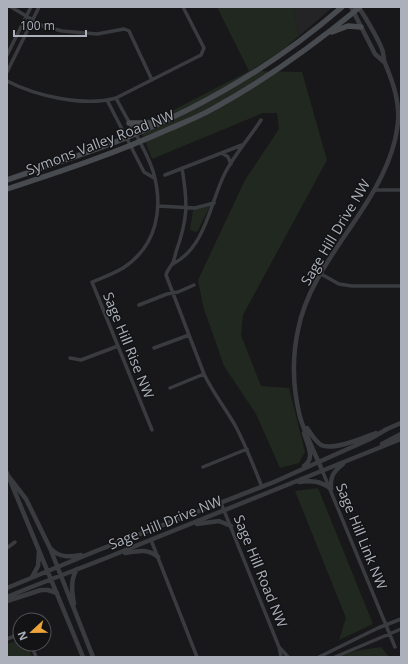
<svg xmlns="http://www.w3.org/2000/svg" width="408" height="664" viewBox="0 0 408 664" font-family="'Open Sans',sans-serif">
<rect width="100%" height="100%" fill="#18181a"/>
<path fill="#242427" d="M293,7H333L299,36Z"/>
<path fill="#202820" d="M217,7H293L299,36L281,51L250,71L302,72L327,160L243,315L241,335L261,386L289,388L305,452L299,463L280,468L256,414L224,366L203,306L198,280L245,180L279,129L277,113H263L152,159L137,121L158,118L249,71Z
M210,206L197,232L190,230L193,210Z
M318,488L373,624L339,640L346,618L295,491Z
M19,640H20V644H27L32,657H7V644Z
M381,647L389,657H339L355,651Z"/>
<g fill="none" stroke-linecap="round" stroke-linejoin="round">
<path stroke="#393b3f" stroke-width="3.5" d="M11,7L43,26L62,31L97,34L124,29L129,31L152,80
M7,55L31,7
M7,72L39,7
M7,81C36,96 84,107 116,98L201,55L204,48L183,7
M116,98C127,120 145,147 153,171C164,208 157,246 123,268C113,274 102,278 92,282L152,430
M107,100L144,172L154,178
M222,153L228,157L231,164
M182,168C188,204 188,218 176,252C175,256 174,261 172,264C170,268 167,270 166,275L204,374C213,393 226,409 236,427C246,446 254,467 262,487
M165,175L242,145
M374,190H401
M158,206L195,208L214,203
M173,264C207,246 210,201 226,171C236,153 250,137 261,120
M321,274L339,284L352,286H401
M139,305L167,294L178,292L194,285
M154,348L189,335
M70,358L81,360L118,346
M170,388L204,374
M203,467L247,449
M322,470L395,647
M221,503L279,647L281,657
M151,540L197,657
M7,548L15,542
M7,639L20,634
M31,644L36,657
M280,648L288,657
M319,657L378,628L401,619
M335,657L401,629"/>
<path stroke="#393b3f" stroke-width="4.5" d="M351,7L375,54L384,62
M307,428C311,434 315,441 321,445C333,451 363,438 376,433
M382,444L401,434
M304,466C316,458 307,444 304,433
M322,470C315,453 305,434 300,417C293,389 292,358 298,330C311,261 378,210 395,140C397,131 399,119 398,110C397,93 391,78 385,63C383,59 384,53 382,49C378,39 364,14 358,7
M7,473L83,657
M9,477L26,499L50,548L93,657
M299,482C312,480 321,481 331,489
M331,489C330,477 333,472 343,464
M197,524L219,521L231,526
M51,549C60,558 70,557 81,555
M125,553C137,551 148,548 158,557
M32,577L38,566L39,552
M7,588L96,551L274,482L370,439L387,429L401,423
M7,597C47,580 88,566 128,549C219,513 310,475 401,439
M7,601L41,590H48L57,593
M74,604C72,592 70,580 77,569"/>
<path stroke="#474a4f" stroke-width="5.5" d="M332,32L348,26L361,27
M129,123H155
M7,180C42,168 78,156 113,143C196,111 275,65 342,7
M7,189C62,171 116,153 169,129C185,122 201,116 216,107C267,79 315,44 360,7"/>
</g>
<g text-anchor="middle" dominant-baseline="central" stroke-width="3" stroke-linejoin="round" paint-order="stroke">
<g font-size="14" fill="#abb0ba" stroke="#131315">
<text transform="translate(100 142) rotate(-21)">Symons Valley Road NW</text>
<text transform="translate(335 232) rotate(-59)">Sage Hill Drive NW</text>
<text transform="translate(129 345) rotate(68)">Sage Hill Rise NW</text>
<text transform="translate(165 522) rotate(-22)">Sage Hill Drive NW</text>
<text transform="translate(362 536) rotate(68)">Sage Hill Link NW</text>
<text transform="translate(261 571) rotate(68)">Sage Hill Road NW</text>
</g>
</g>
<rect width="408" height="664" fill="none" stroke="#abb0ba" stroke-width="16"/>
<g transform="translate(32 632) rotate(248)"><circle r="19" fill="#131315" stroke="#505257"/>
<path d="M0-3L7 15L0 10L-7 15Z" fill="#efa33b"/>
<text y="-6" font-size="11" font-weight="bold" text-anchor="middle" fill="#abb0ba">N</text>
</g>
<path d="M14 30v6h72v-6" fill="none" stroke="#abb0ba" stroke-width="2"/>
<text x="20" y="30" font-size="12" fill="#abb0ba" stroke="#131315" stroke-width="3" paint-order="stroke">100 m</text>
</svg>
